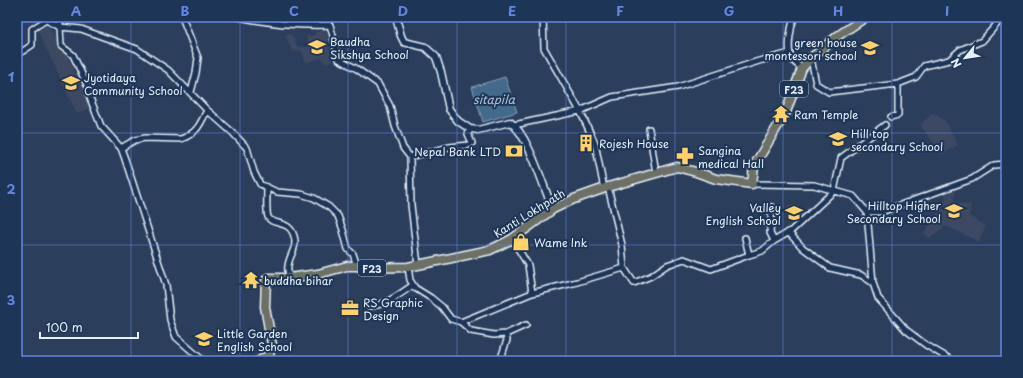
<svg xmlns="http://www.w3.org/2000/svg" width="1023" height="378" viewBox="0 0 1023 378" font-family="'Playpen Sans',sans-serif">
<rect width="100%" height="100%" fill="#2b3e5c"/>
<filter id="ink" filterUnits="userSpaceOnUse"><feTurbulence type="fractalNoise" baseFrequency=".025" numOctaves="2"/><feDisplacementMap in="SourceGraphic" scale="8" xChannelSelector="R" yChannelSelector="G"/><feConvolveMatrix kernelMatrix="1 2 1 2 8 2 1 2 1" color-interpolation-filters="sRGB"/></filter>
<g filter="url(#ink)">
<path fill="#3c4962" d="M47,25L64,50L92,107L77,114L38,31Z
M326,30L332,60L326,64L321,58L306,63L301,50L293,52L285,36L291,34L298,47H309L306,36L315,35V32Z
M933,112L946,122L958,145L942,155L920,125Z
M956,190L953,203L971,205L969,216L986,226L979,242L946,226L929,238L924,233L943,205L946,196L944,194Z
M788,205L799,206V212L804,214L797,222L786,216Z"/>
<path fill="#426b8a" stroke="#84a1b6" d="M505,77L517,112L483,122L472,87Z"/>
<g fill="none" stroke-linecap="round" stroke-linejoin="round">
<g stroke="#e8f1f8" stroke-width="8">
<path id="minor" d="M57,17L60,20V27L81,29L137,49L168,70L207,110L232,132L247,148L254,172L260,184L277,192L301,194L314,198L329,207L338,216L343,230L348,249L353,254L357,266
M182,17L198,58L196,73L191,92
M240,17C270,24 300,26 330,25L339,59L357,69L378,84L390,106L395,126L403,148L410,157L411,205L418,265
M543,17L544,48L580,111L595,143L604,189
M794,17C791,27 786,50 792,59C794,63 799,66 802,68
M17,55L32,45V29L46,20L60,27L61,46L73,55L88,87L90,98L101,126L121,148L125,159L166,285L170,320L176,337L200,358V361
M811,58L816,84L829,92L898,84L916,77L924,66L949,60L960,50L982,41L997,24
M891,117L898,115V84
M514,125L580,111L612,97L678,87L759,61L790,53
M649,129L656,173
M121,148L135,140L145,138L181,139C197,133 200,125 207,110
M410,157L449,147L469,145L472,143L468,134L470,129
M752,184L814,185L853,196L867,212H881L972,179L994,165L1006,164
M608,187L622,245L624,268L634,283L651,276L667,265L684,259L711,269L749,255L745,238
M267,189C267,196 266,211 268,217C272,226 289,219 294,236C298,248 289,255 288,266C287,269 289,274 289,278
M867,212L873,283L878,298L906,330L926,345L953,361
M788,232L803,248L830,268L861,275L873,283
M512,239L528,265L532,293L577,282L624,268
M774,241L791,231L834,191L841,158L885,125
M749,255L762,251L774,241L770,233L772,207
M408,267L410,280L415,288L431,298L442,307L451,319L461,322L471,331L494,335L506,334L526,325
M369,306C385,306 400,294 413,285
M461,322L532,293
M500,361L507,340L506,334"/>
</g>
<g stroke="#e8f1f8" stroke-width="9">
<path id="tertiary" d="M396,17L401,36L404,42L425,47L436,57L441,72L449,109L458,121L470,129L478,130L510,122C529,135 543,187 553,209"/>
</g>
<g stroke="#e8f1f8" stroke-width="11">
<path id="primary" d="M259,361L269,355L272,345L265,307L266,280L268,278H289L318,274L347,266H357L364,268L408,267L490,250L512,239L553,209L574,199L608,187L677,167L696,172L716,179L752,184L754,166L786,112L802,68L811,58L839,35L866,17"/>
</g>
<use href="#minor" stroke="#1d3557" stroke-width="5"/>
<use href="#tertiary" stroke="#1d3557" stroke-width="6"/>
<use href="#primary" stroke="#6c7065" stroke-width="8"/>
</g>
</g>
<path fill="none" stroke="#6487e3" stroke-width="1" stroke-opacity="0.55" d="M131,17V361M240,17V361M348,17V361M457,17V361M566,17V361M675,17V361M783,17V361M892,17V361M17,133H1006M17,245H1006"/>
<defs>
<g id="school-bare" transform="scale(1.38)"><path d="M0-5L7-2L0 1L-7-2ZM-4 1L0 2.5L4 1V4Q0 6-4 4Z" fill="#ffd166" stroke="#1d3557" stroke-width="2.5" paint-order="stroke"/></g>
<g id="temple-bare" transform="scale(1.38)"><path d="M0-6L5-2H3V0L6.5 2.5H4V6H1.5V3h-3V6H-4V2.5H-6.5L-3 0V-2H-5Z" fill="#ffd166" stroke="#1d3557" stroke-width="2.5" paint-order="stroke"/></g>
<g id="building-bare" transform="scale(1.38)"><path d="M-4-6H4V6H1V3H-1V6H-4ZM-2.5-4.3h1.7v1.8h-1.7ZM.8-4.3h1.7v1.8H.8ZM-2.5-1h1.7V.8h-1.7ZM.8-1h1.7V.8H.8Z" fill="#ffd166" stroke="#1d3557" stroke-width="2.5" paint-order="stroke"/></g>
<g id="bank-bare" transform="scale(1.38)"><path d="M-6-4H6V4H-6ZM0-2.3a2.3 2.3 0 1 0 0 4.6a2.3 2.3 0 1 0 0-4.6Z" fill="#ffd166" stroke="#1d3557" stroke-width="2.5" paint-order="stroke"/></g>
<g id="pharmacy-bare" transform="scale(1.38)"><path d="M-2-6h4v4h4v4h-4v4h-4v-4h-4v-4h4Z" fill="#ffd166" stroke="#1d3557" stroke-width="2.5" paint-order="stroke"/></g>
<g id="shop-bare" transform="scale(1.38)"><path d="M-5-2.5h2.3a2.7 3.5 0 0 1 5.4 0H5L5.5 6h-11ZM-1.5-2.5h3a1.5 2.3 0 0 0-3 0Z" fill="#ffd166" stroke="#1d3557" stroke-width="2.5" paint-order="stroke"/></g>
<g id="office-bare" transform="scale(1.38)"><path d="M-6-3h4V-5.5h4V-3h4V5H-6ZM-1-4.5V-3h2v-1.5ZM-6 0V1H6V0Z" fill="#ffd166" stroke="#1d3557" stroke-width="2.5" paint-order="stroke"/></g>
</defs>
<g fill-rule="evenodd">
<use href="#school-bare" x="317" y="47"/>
<use href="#school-bare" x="870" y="48"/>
<use href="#school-bare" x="71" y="83"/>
<use href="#temple-bare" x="781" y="114"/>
<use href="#school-bare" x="838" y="139"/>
<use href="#building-bare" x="586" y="143"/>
<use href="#bank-bare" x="514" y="151"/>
<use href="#pharmacy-bare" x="685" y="156"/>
<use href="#school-bare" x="954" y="211"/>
<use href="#school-bare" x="794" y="213"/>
<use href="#shop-bare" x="521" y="242"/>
<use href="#temple-bare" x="251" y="280"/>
<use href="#office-bare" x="350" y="308"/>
<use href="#school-bare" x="204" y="339"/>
</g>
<g text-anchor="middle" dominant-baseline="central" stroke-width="4" stroke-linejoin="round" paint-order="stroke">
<g fill="#1d3557" stroke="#abb9c8" stroke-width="1">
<rect x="780" y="81" width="28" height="16" rx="3"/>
<rect x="358" y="260" width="28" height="16" rx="3"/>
</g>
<g font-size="10" font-weight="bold" fill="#e8f1f8">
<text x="794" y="89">F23</text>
<text x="372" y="268">F23</text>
</g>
<g font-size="11" fill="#e8f1f8" stroke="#1d3557" text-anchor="start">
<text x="330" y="41">Baudha<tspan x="330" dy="13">Sikshya School</tspan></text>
<text x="857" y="42" text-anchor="end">green house<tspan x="857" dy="13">montessori school</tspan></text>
<text x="84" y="77">Jyotidaya<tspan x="84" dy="13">Community School</tspan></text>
<text x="794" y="114">Ram Temple</text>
<text x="851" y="133">Hill top<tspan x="851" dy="13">secondary School</tspan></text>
<text x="599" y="143">Rojesh House</text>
<text x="698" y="150">Sangina<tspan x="698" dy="13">medical Hall</tspan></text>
<text x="501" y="151" text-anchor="end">Nepal Bank LTD</text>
<text x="941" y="205" text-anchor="end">Hilltop Higher<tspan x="941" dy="13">Secondary School</tspan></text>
<text x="781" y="207" text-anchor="end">Valley<tspan x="781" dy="13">English School</tspan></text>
<text x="534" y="242">Wame Ink</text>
<text x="264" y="280">buddha bihar</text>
<text x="363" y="302">RS Graphic<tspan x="363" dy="13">Design</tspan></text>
<text x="217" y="333">Little Garden<tspan x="217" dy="13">English School</tspan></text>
</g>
<g font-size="11" fill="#e8f1f8" stroke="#1d3557">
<text transform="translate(529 213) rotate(-32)">Kanti Lokhpath</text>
</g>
<g font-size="12" font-style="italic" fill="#aec2d2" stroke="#1d3557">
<text x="494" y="99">sitapila</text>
</g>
</g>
<rect width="1023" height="378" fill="none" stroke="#1d3557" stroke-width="44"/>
<g transform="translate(965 58) rotate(240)" stroke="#1d3557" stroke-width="3" paint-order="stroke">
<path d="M0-3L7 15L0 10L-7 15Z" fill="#e8f1f8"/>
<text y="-6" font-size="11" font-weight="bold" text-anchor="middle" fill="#e8f1f8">N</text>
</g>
<path d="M40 332v6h98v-6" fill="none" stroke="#e8f1f8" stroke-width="2"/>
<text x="46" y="332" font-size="12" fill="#e8f1f8" stroke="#1d3557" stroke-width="3" paint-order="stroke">100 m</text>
<rect x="22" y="22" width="979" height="334" fill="none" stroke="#6487e3" stroke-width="1.5"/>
<g font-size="13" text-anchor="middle" font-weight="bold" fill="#6487e3">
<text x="76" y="16">A</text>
<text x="185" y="16">B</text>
<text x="294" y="16">C</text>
<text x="403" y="16">D</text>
<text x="512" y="16">E</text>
<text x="620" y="16">F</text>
<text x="729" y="16">G</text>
<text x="838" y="16">H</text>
<text x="947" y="16">I</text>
<text x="11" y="82">1</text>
<text x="11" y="194">2</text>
<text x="11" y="305">3</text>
</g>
</svg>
